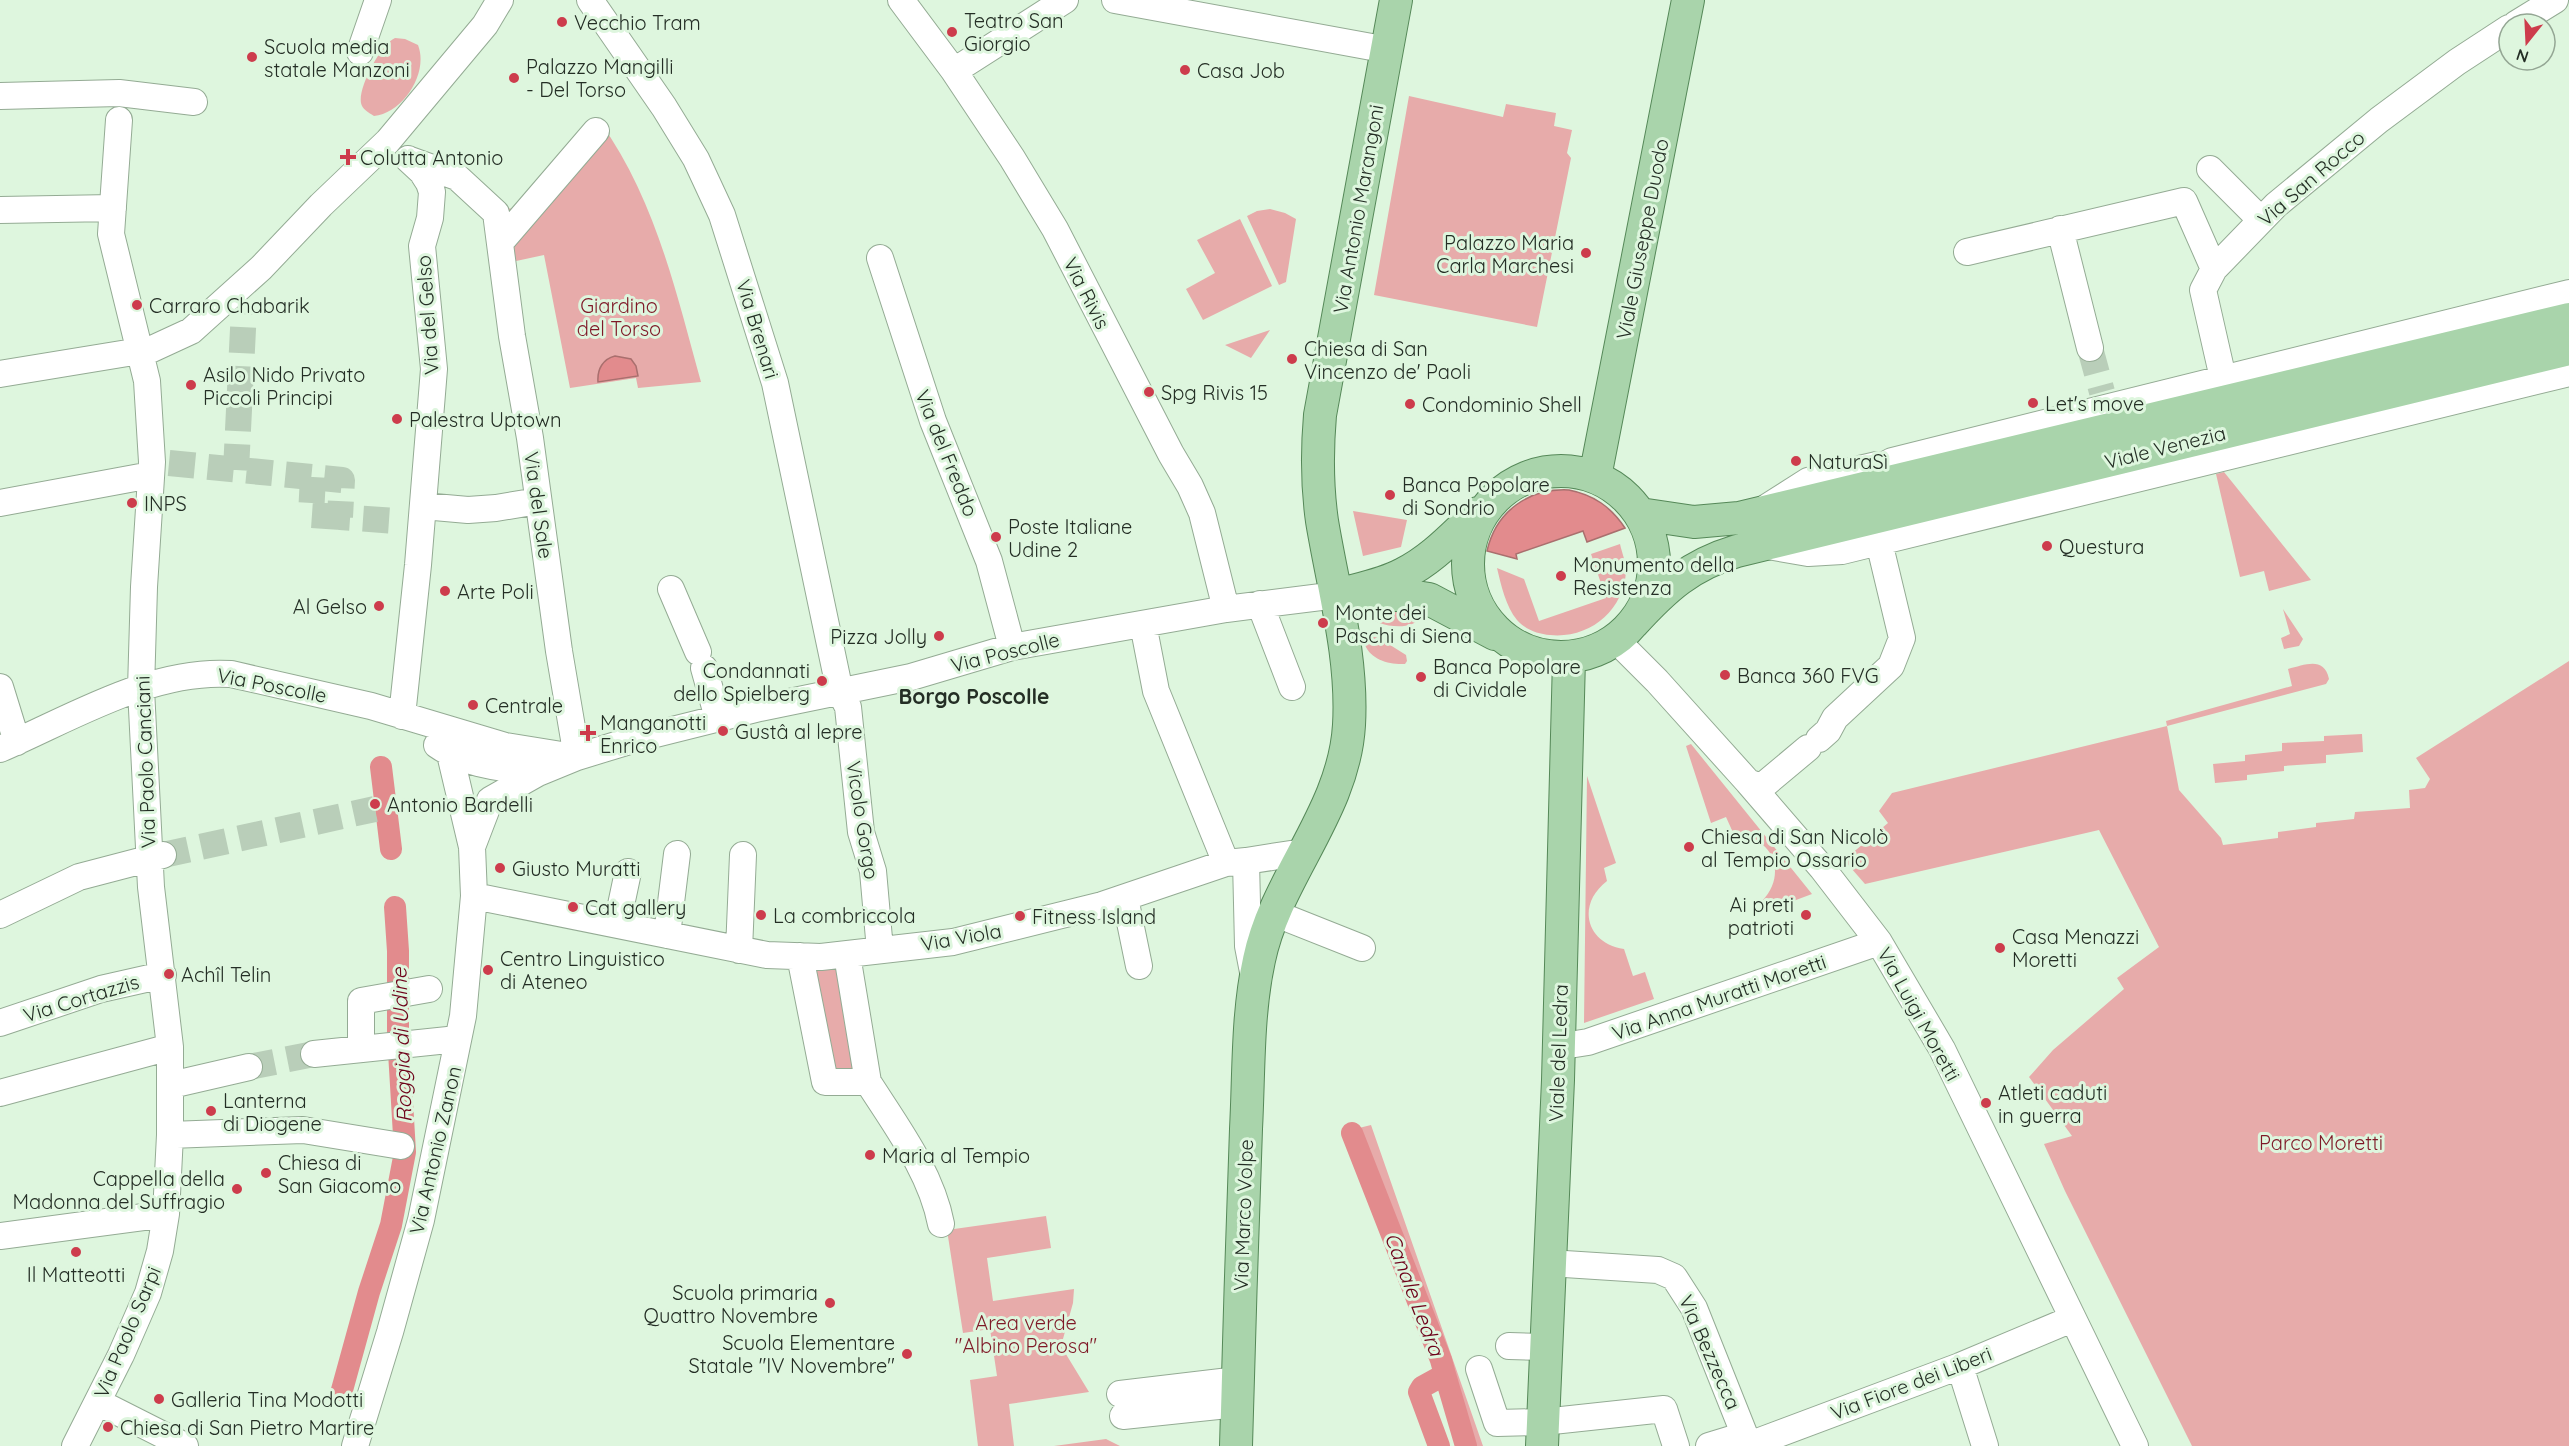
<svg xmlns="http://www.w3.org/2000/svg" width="2569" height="1446" viewBox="0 0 2569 1446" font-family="Quicksand,sans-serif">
<rect width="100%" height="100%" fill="#def6de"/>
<path fill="#e7abaa" d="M395,38L405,39L418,45C429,73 403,113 374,116C368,112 362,109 361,103C358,87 381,44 395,38Z
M1409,96L1503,117L1506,104L1556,113L1554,126L1572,130L1567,153L1571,158L1537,327L1374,295Z
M600,122C655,198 676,292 701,382L638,388L636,378L570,388L544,255L507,263L501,217L510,208L516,214Z
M1270,209L1285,213L1296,219L1286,282L1279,285L1247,216L1257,211Z
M1240,219L1272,286L1203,320L1186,289L1215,273L1197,240Z
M1270,330L1251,358L1225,345Z
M2224,472L2311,580L2269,591L2264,571L2240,577L2216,474Z
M1353,511L1407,520L1401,547L1363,556Z
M1620,544C1622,553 1626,562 1626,571C1624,611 1589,639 1550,635C1538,634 1526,630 1517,620C1506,607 1501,585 1497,568L1524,579L1539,621L1606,598L1591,554Z
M1396,607L1419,612L1421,617C1411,633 1375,626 1364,614L1366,611Z
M2283,609L2303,639L2299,646L2284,649L2281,638L2290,634Z
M1370,636L1379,638L1406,655L1407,661L1405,664C1390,665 1371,660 1365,645Z
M2569,661V1446H2192L2065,1191L2044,1144L2072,1136L2029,1077L2053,1050L2124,989L2117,978L2159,947L2099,830L1865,884L1844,860L1888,823L1879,811L1892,793L2167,726L2166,721L2292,686L2288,669C2305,665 2324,656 2329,679L2326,684L2167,726L2179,790L2221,838L2223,845L2278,838V832L2316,827V823L2354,819L2355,812L2410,808L2409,790L2425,788L2430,779L2416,758Z
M2362,734L2363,752L2326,755V763L2284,766V771L2247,775V780L2215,783L2213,764L2245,761V755L2282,751V743L2324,741V736Z
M1691,744L1812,894L1767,911L1762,901C1788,875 1773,834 1735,837L1726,817L1711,823L1686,746Z
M1587,776L1616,863L1604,868L1607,881C1576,905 1586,943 1624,949L1633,976L1645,972L1654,999L1584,1023Z
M847,955L868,1082H825L800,956Z
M1371,1125L1483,1446H1474L1449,1373L1355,1129Z
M1046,1216L1051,1248L987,1258L993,1301L1074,1289L1073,1303L1061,1346L1089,1392L1009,1404L1014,1446H978L970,1380L997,1376L990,1329L963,1333L947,1230Z
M1106,1439L1120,1446H1054Z"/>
<path fill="#e28b8d" stroke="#a96f6e" stroke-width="1.5" d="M615,356L631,359L636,366L638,376L598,382C597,369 603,359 615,356Z
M1569,490C1594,495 1611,507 1625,528L1587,542L1583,531L1516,554L1517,559L1487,551C1496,511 1529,488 1569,490Z"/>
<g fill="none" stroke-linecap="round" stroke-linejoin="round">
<path stroke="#e28b8d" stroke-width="22" d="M381,767L391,849
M1352,1133L1441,1360L1444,1371L1442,1376L1422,1387L1419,1392L1439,1446
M1444,1371L1466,1446
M342,1390L369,1292L391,1225L405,1152L398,1035V951L395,907"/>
<path stroke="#b9ceb9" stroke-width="26" stroke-dasharray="26 13" stroke-linecap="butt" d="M2090,348L2102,392
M169,463L342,480L340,517L397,521
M236,470L244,309
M313,477L311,515L340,517
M163,855L375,809
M249,1067L314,1054"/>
<g stroke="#94ab94" stroke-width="28">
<path id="minor" d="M590,0L664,107L696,159L722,215L775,383L840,692L848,707L861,832L873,871L880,950
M901,0L954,71L1012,158L1055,229L1171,454L1190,486L1202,513L1226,609
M1115,0L1388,50
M2516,24L2555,0
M360,52L378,0
M954,71L1065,0
M0,96L119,93L194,102
M410,160L457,177L496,213L512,336L530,438L559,651L577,757
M2210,169L2261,220
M0,210L113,208
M2060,229L2090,348
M504,238L596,131
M1967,252L2184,201L2214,269
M880,258L933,421L989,561L1012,647
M0,374L152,349L191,331L261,268L321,205L388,141L485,25L500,0
M2223,378L2203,290L2214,269L2276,205L2379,120L2457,62L2509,28
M1853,490L1875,470L1892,461L2569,293
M0,503L151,475
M423,506L468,510L496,508L538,501
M1764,509L1808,481L1877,465
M1768,546L1808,553L1842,551L2569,373
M671,589L698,652
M1260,604L1292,687
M1143,624L1156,691L1226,863
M1615,639L1657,681L1748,782L1822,868L1879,942L1942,1049L2135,1446
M704,668L718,718
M0,687L17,742
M402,716L418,565L434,369L422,246L430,218L432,192L429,183L422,172L408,159
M1819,739L1828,731L1835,718L1891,666L1902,638L1879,542
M437,745C465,765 504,768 538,773
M0,749C72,718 151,669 231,674L371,706L505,746L574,757
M1748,782L1758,786L1765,784L1808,748
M472,847L490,800L538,773L577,757L636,739L760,708L911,677L1012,647L1226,609L1337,595
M474,896L767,955L821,957L953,942L1102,905L1226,863L1246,861
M1125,898L1139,966
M1274,913L1362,948
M0,915L79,877L163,855
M617,924L628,872
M667,935L677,854
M739,950L743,855
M800,956L825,1082H868L847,955
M1253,972L1248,946L1246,861L1304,852
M0,1023L101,989L163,975
M1558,1041L1569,1045L1588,1042L1879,942
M361,1049V1001L429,989
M314,1054L448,1040
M868,1082C896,1126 931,1172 941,1224
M171,1085L249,1067
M0,1093L170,1047
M170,1135L303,1130L401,1146
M0,1236L166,1214
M1549,1263L1658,1270L1674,1277L1694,1308L1749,1446
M1509,1346L1546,1347
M1960,1366L1985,1446
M1479,1369L1497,1423L1543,1422L1664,1409L1676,1446
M1120,1394L1238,1380
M98,1402L185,1446
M1123,1416L1237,1404
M1749,1445L1960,1366L2072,1319
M75,1446L121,1355L148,1293L160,1251L166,1214L170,1135V1047L151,887L141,689L144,587L152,462L147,381L111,234L119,120
M355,1446L390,1332L421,1220L463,1016L474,896L472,847L450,754
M1709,1446L1745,1435"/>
</g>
<g stroke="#558858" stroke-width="34">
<path id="major" d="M1468 564a93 93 0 1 1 186 0a93 93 0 1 1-186 0Z
M1595,477L1688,0
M1640,514L1694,522L1739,518L2569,319
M1337,595C1358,589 1383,585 1403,574C1433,559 1454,535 1478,513
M1368,595H1403L1429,599L1495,634
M1633,623C1665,588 1690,565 1737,551L2569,349
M1236,1446C1239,1340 1242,1235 1246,1129C1249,1073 1247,1015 1259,960C1276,877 1344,812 1349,725C1353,656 1333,588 1322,521C1317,486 1317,450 1320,415L1396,0
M1542,1446L1558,1080L1569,659"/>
</g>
<use href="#minor" stroke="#fff" stroke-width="26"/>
<use href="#major" stroke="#a9d4ab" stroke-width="32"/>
</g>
<g fill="#cd3c4c" stroke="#def6de" stroke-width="2">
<circle cx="562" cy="22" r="6"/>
<circle cx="952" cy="32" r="6"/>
<circle cx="252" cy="57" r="6"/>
<circle cx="1185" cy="70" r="6"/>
<circle cx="514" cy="78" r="6"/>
<path d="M345 148h6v6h6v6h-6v6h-6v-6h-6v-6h6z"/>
<circle cx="1586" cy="253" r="6"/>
<circle cx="137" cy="305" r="6"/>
<circle cx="1292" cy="359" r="6"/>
<circle cx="191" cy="385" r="6"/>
<circle cx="1149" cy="392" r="6"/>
<circle cx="2033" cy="403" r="6"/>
<circle cx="1410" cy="404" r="6"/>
<circle cx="397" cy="419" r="6"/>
<circle cx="1796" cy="461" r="6"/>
<circle cx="1390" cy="495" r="6"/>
<circle cx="132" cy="503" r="6"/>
<circle cx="996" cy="537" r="6"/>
<circle cx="2047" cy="546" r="6"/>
<circle cx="1561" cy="576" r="6"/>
<circle cx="445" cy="591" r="6"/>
<circle cx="379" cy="606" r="6"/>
<circle cx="1323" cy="623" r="6"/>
<circle cx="939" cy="636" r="6"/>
<circle cx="1725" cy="675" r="6"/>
<circle cx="1421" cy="677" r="6"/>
<circle cx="822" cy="681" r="6"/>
<circle cx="473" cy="705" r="6"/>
<circle cx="723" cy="731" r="6"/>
<path d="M585 724h6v6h6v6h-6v6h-6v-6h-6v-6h6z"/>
<circle cx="375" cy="804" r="6"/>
<circle cx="1689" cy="847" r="6"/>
<circle cx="500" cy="868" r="6"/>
<circle cx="573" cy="907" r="6"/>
<circle cx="761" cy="915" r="6"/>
<circle cx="1806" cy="915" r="6"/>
<circle cx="1020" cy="916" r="6"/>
<circle cx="2000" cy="948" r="6"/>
<circle cx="488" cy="970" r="6"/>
<circle cx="169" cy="974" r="6"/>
<circle cx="1986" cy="1103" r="6"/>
<circle cx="211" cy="1111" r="6"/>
<circle cx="870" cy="1155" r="6"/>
<circle cx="266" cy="1173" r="6"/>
<circle cx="237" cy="1189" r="6"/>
<circle cx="76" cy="1252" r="6"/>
<circle cx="830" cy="1303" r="6"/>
<circle cx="907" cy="1354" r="6"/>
<circle cx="159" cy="1399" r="6"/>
<circle cx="108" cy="1427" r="6"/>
</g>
<g text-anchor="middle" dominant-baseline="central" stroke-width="6" stroke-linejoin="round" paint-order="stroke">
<g font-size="20" fill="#242e25" stroke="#def6de" text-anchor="start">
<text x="964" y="20">Teatro San<tspan x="964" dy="23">Giorgio</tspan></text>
<text x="574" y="22">Vecchio Tram</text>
<text x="264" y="46">Scuola media<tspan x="264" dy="23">statale Manzoni</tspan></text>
<text x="526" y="66">Palazzo Mangilli<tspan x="526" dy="23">- Del Torso</tspan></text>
<text x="1197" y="70">Casa Job</text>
<text x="360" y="157">Colutta Antonio</text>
<text x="1574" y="242" text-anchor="end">Palazzo Maria<tspan x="1574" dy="23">Carla Marchesi</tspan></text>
<text x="149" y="305">Carraro Chabarik</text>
<text x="1304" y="348">Chiesa di San<tspan x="1304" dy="23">Vincenzo de' Paoli</tspan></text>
<text x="203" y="374">Asilo Nido Privato<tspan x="203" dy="23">Piccoli Principi</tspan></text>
<text x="1161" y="392">Spg Rivis 15</text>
<text x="2045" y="403">Let's move</text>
<text x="1422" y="404">Condominio Shell</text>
<text x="409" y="419">Palestra Uptown</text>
<text x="1808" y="461">NaturaSì</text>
<text x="1402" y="484">Banca Popolare<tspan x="1402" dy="23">di Sondrio</tspan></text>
<text x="144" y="503">INPS</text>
<text x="1008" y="526">Poste Italiane<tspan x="1008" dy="23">Udine 2</tspan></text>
<text x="2059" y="546">Questura</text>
<text x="1573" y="564">Monumento della<tspan x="1573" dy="23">Resistenza</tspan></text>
<text x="457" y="591">Arte Poli</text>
<text x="367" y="606" text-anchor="end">Al Gelso</text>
<text x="1335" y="612">Monte dei<tspan x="1335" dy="23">Paschi di Siena</tspan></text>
<text x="927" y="636" text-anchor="end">Pizza Jolly</text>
<text x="1433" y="666">Banca Popolare<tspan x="1433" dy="23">di Cividale</tspan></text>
<text x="810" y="670" text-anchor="end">Condannati<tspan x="810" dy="23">dello Spielberg</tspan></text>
<text x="1737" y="675">Banca 360 FVG</text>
<text x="485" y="705">Centrale</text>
<text x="600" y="722">Manganotti<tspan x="600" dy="23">Enrico</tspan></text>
<text x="735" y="731">Gustâ al lepre</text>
<text x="387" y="804">Antonio Bardelli</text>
<text x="1701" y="836">Chiesa di San Nicolò<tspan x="1701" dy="23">al Tempio Ossario</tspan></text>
<text x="512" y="868">Giusto Muratti</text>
<text x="1794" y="904" text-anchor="end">Ai preti<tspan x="1794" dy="23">patrioti</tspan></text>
<text x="585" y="907">Cat gallery</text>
<text x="773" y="915">La combriccola</text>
<text x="1032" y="916">Fitness Island</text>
<text x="2012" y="936">Casa Menazzi<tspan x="2012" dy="23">Moretti</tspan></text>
<text x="500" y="958">Centro Linguistico<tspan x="500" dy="23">di Ateneo</tspan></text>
<text x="181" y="974">Achîl Telin</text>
<text x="1998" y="1092">Atleti caduti<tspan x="1998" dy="23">in guerra</tspan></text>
<text x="223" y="1100">Lanterna<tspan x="223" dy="23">di Diogene</tspan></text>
<text x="882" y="1155">Maria al Tempio</text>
<text x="278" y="1162">Chiesa di<tspan x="278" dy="23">San Giacomo</tspan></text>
<text x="225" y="1178" text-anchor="end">Cappella della<tspan x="225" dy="23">Madonna del Suffragio</tspan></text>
<text x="76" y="1274" text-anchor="middle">Il Matteotti</text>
<text x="818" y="1292" text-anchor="end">Scuola primaria<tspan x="818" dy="23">Quattro Novembre</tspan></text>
<text x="895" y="1342" text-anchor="end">Scuola Elementare<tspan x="895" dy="23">Statale "IV Novembre"</tspan></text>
<text x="171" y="1399">Galleria Tina Modotti</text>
<text x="120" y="1427">Chiesa di San Pietro Martire</text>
</g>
<g font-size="20" fill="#242e25" stroke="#def6de">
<text transform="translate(2311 178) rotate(-41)">Via San Rocco</text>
<text transform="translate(1358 209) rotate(-80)">Via Antonio Marangoni</text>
<text transform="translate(1642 239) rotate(-79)">Viale Giuseppe Duodo</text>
<text transform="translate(1087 293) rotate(63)">Via Rivis</text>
<text transform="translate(427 315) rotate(-94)">Via del Gelso</text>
<text transform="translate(758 329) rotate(73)">Via Brenari</text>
<text transform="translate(2165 447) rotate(-14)">Viale Venezia</text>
<text transform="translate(947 453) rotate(68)">Via del Freddo</text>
<text transform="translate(539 505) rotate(82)">Via del Sale</text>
<text transform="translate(1005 652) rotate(-14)">Via Poscolle</text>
<text transform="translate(272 685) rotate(11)">Via Poscolle</text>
<text transform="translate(145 762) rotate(-92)">Via Paolo Canciani</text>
<text transform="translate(863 820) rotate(81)">Vicolo Gorgo</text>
<text transform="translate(961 937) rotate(-10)">Via Viola</text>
<text transform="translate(1719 997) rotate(-19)">Via Anna Muratti Moretti</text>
<text transform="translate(81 998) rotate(-17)">Via Cortazzis</text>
<text transform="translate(1919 1014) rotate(61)">Via Luigi Moretti</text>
<text transform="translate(1558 1053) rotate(-88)">Viale del Ledra</text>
<text transform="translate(435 1150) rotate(-77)">Via Antonio Zanon</text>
<text transform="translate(1243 1215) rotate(-88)">Via Marco Volpe</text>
<text transform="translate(127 1332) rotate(-67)">Via Paolo Sarpi</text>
<text transform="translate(1710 1352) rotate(66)">Via Bezzecca</text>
<text transform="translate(1911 1383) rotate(-21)">Via Fiore dei Liberi</text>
</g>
<g font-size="20" fill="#7f1927" stroke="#def6de">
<text x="619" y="305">Giardino<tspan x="619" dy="23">del Torso</tspan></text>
<text x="2321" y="1142">Parco Moretti</text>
<text x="1026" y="1322">Area verde<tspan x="1026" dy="23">"Albino Perosa"</tspan></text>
</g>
<g font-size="21" font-weight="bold" fill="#242e25" stroke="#def6de">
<text x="974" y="696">Borgo Poscolle</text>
</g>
<g font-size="21" font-style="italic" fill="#6d0019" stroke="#def6de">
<text transform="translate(401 1045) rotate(-92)">Roggia di Udine</text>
<text transform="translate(1415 1294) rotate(69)">Canale Ledra</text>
</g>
</g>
<g transform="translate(2527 42) rotate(198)"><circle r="28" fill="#def6de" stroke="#94a694" stroke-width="1.5"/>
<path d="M0-4.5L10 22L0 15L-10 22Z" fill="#cd3c4c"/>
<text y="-9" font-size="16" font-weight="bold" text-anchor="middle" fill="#242e25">N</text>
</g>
</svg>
